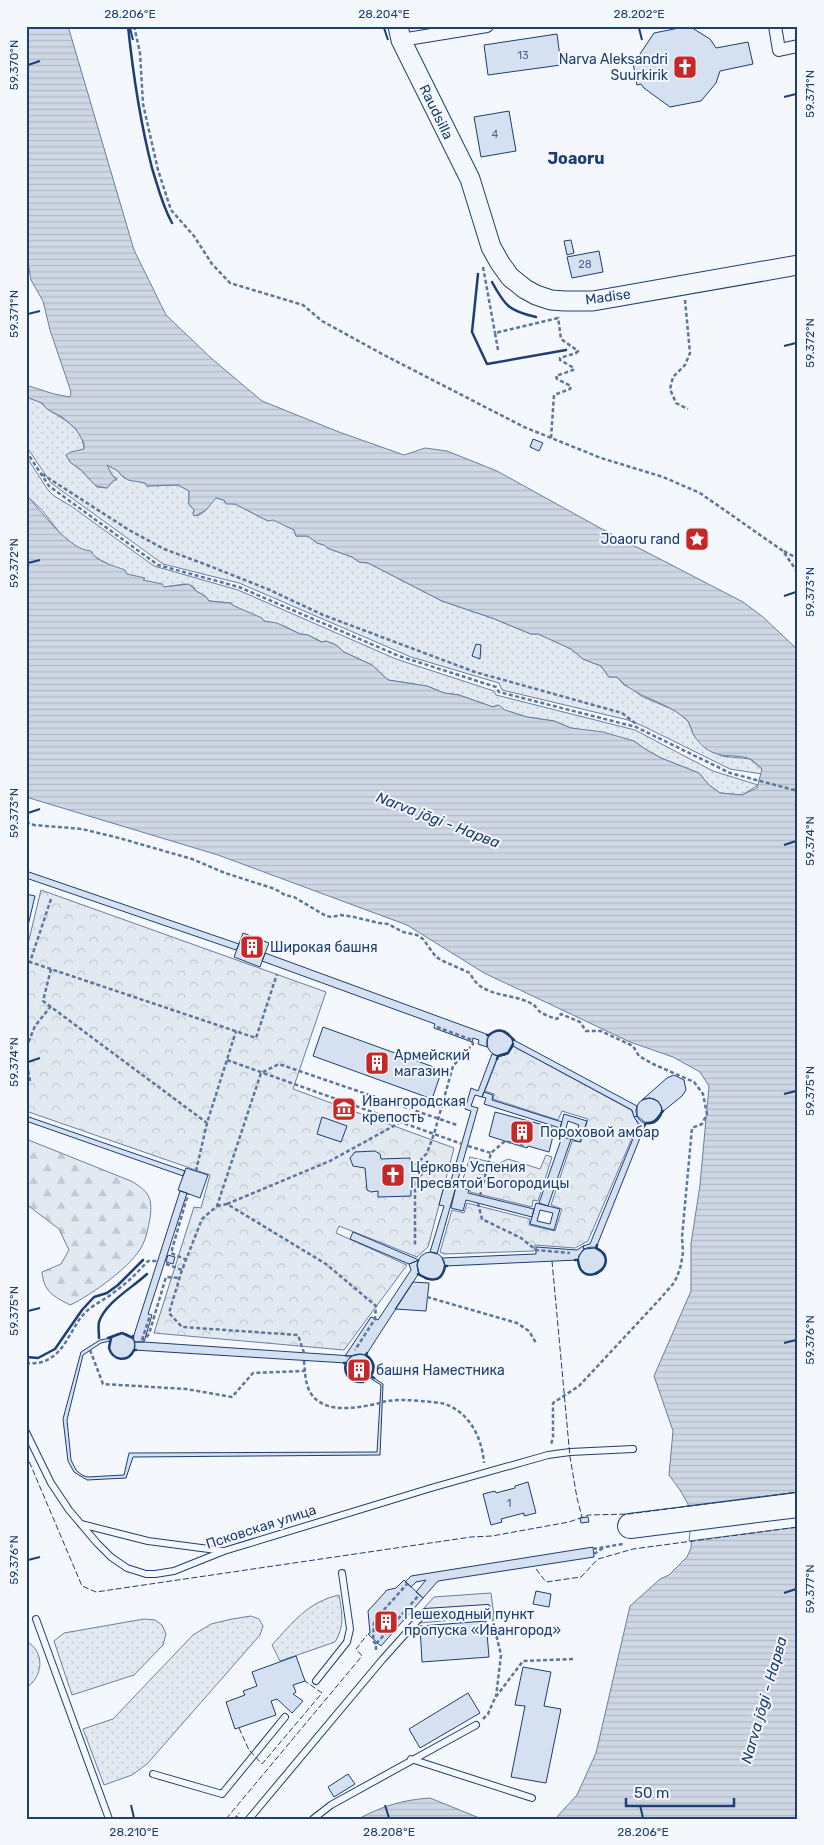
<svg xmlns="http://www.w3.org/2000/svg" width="824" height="1845" viewBox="0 0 824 1845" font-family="Rubik,sans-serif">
<defs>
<pattern id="grass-dots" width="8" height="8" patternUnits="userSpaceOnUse" patternTransform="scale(1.25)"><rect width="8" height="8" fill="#e3e9f0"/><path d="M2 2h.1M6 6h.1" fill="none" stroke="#c2c9d1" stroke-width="1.8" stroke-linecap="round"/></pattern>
<pattern id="forest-firs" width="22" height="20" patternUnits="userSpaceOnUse" patternTransform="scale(1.25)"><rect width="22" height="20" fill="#e3e9f0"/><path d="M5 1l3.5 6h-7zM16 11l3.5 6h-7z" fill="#c2c9d1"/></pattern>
<pattern id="park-crowns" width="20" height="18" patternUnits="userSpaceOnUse" patternTransform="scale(1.25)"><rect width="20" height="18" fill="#e3e9f0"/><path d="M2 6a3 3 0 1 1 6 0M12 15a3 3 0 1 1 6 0" fill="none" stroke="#c2c9d1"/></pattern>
<pattern id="water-rules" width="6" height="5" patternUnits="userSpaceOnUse" patternTransform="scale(1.25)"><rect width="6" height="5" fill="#cfd7e4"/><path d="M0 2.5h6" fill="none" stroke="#b1bac7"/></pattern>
</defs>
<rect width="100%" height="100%" fill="#f4f7fb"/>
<path fill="url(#grass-dots)" stroke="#687fa3" d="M26,397C31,399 37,400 41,403C44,405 46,408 49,410C65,420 83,429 84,449L66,455L70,462L81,470L97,487L107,488L114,480L117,479L112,475L106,464L118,471L124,478L145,483L147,486L178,485L189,491V501L188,503L194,510L193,513L198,516L206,510L213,500L216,498L224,500L225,503L235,504L268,521L273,519L294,530L296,536H308L317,543L324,545L327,548L352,557L359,562L368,563L442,601L492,618L531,634H538L552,640L571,649L583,659L601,666L609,677H617L624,685L630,687L641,696L676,711L688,721L694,736L721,756L750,759L762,769V774L730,769L643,726L628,720L502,690L499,683L411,657L239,583L163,564L51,483L26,446Z
M26,456L48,490L54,496L71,506L154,566L238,590L396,659L494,691L496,695L635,730L713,771L758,785L742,795L720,793L709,785L699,773L661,758L645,749L634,741L571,728L554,721L527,717L504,710L497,705L493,707L459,695L444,693L427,686L388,680L372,665L344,652L336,645L326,641L322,642L308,635L300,634L284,626L264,621L232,605L231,603L209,601L205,596L196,591L193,586L185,584L164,587L127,574L76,547L62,536L42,510L26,495Z
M339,1595C342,1612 345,1626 335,1642L280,1661L272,1645C293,1622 308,1602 339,1595Z
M251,1616L259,1619L263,1626L260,1635L147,1764L132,1775L104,1785L83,1729L113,1719L193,1635L211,1624L232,1619Z
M144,1619L155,1620L162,1625L166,1634L163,1645L134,1675L72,1695L54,1641L64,1633Z
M26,1641C46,1652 43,1677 26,1688Z"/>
<path fill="url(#forest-firs)" stroke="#687fa3" d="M26,1139L131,1181C148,1191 153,1197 150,1218C148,1227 147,1236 143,1244C134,1265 90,1296 70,1305C53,1296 44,1292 42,1272L61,1264L69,1250L59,1229L26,1204Z"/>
<path fill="url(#park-crowns)" stroke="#687fa3" d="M41,890L326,992L293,1089L454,1148L428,1247L417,1257L339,1226L336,1233L407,1265L344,1350L154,1333L194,1207L201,1208L210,1175L26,1111V952Z
M513,1046L631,1110L638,1124L588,1241L575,1248L535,1245L534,1251L444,1254L440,1252L452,1210L464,1213L467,1203L530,1219L529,1225L555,1231L562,1209L551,1205L572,1141L581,1142L588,1119L562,1111L558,1120L493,1099L494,1094L485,1091L498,1057L508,1054Z
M546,1155L552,1157L538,1201L533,1200L532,1207L470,1192V1188L461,1185L470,1157L498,1164L508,1159L540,1169Z"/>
<path fill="#e3e8f0" stroke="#687fa3" d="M491,1593L494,1616L420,1623L417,1616L434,1597Z"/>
<path fill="url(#water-rules)" stroke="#687fa3" d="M26,26H68L134,250L166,315L211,358L262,401L339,432L404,455L425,448L447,451L497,471L602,529L743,602L763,617L798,650V793L795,806L798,810V1819H555L577,1795L596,1753L630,1606L660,1579L669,1575L687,1557L691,1548L692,1532L688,1504L680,1490L669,1475L673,1431L654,1376L691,1291V1244L700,1185L709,1086L700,1072L673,1057L630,1042L484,973L407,925L218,855L26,797V495C42,511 68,550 91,551C95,561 114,566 125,570L127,574L145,578L143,580L162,584L164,587L189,584L196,591L205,596L209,601L231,603L232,605L262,618L264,621L277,623L300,634L308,635L321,642L326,641L336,645L344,652L372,665L388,680L427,686L444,693L459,695L493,707L499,705L505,710L527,717L554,721L571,728L603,732L634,741L645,749L661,758L699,773L709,785L720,793L742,795L757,788L762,769C759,766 754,761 750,759C739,754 724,758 712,752C705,749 699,743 695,737C691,731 691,724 686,719C666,701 635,698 617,677H609L601,666L583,659L571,649L538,634H531L492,618L442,601L368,563L359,562L352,557L327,548L324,545L317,543L308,536H296L294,530L273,520L268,521L235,504H226L224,500L216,498L206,510L195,516L193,515L194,510L188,503L189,501V491L178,485L147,486L145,483L128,480L121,475L118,471L107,465L112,475L117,480H114L107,488L96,486L81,470L70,462L66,455L71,452L84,449V443L76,429L62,417L47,409L42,403L26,397V385L54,394L70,397L71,392L50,330L43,301L31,280L27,257Z
M430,1798L482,1819H358C383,1806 402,1800 430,1798Z"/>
<path fill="#f4f7fb" stroke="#687fa3" d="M798,1492V1527L689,1541L690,1532L686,1506Z"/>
<path fill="#d5e0f0" stroke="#1d3f73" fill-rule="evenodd" d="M689,26L710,39L716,48L748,42L753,64L720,71L716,83L701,101L670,107L644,88L641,84L637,85L633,63H638V57L654,33Z
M557,34L561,65L488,75L484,45Z
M509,111L516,151L481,157L474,117Z
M571,240L574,253L567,255L564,241Z
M599,251L603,272L572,278L567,257Z
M533,439L543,443L539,451L530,447Z
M476,644L481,645L480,659L472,656Z
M26,871L239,944L236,950L26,878Z
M26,894L35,896L26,934Z
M243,933L269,943L260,967L234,957Z
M265,953L489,1035L487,1039V1047L478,1044L479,1040L473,1038L472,1042L434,1028L435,1024L262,961Z
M323,1027L442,1070L432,1099L313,1056Z
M487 1043a13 13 0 1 1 26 0a13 13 0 1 1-26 0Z
M512,1039L637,1106V1116L634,1117L632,1110L513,1046Z
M492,1054L498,1056L482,1097L475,1095L471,1106L478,1108L437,1254L430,1252L444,1206L439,1205L445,1183L450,1184L471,1111L465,1109L471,1088L478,1091Z
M674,1075L684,1080L686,1090L682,1096L661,1113L662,1108L658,1101L650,1098L642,1100L667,1078Z
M484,1092L493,1095L492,1100L562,1122L560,1128L484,1104L486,1098L482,1097Z
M636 1111a13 13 0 1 1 26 0a13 13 0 1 1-26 0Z
M495,1112L555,1128L549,1152L528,1146L527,1148L489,1136Z
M564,1114L587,1121L580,1142L558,1135ZM568,1121L579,1125L576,1135L565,1132Z
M26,1116L185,1171L183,1176L26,1121Z
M637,1116L646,1123L596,1248L584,1249L583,1246L590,1244L639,1124L634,1117Z
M322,1117L347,1126L341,1142L317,1134Z
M562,1137L571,1139L548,1206L539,1203Z
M375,1151L380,1154L381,1159L410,1158V1164H420V1182H411V1196L378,1197V1191L371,1192L367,1190L365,1168L353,1166L350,1158L355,1152Z
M186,1168L208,1175L200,1198L178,1190Z
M456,1186L469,1190L468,1193L534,1209L532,1217L466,1200L463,1211L451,1208Z
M180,1191L187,1193L148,1314L152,1315L144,1342H135L133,1338Z
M536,1203L560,1209L554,1230L530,1224ZM540,1210L553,1213L550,1224L537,1221Z
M353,1232L419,1260L409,1264L350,1239Z
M583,1246L584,1249L579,1256L578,1260L445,1266L442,1258L536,1254V1247L577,1250Z
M578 1261a14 14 0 1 1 28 0a14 14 0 1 1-28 0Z
M417 1266a14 14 0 1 1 28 0a14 14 0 1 1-28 0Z
M168,1255L175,1257L173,1264L166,1262Z
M419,1260L417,1264L419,1273L366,1355L361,1354L352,1356H345L371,1317L378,1320L411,1270L409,1264Z
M413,1282L429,1283L426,1311L395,1309Z
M109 1346a13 13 0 1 1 26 0a13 13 0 1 1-26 0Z
M111,1338L110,1341L101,1343L83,1355L67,1420L71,1460L76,1470L82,1475L87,1477L124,1475L129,1453L377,1452L381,1385L370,1378L371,1376L383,1384L380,1455L133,1457L126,1478L87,1480L74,1472L68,1461L63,1419L81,1352L100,1340Z
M135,1342H144L352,1356L346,1363L134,1350Z
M345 1368a14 14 0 1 1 28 0a14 14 0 1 1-28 0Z
M528,1482L536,1513L524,1516V1513L501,1519L502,1522L491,1525L483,1494L495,1491L496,1493L515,1488V1486Z
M588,1517L589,1522L581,1523L580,1518Z
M593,1547L594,1557L438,1581L423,1598L416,1592L426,1580L416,1582L411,1587L405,1582L411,1576Z
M404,1580L423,1598L381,1646L368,1634L370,1633L368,1611L387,1590L396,1588Z
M536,1591L551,1594L549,1607L533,1604Z
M486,1621L489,1657L422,1662L420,1626Z
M296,1656L305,1681L293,1685L296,1692L293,1694L303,1701L292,1713L277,1699L271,1701L276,1715L235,1729L226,1702L245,1695L243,1691L257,1686L252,1672Z
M523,1667L551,1672L544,1706L561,1709L546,1783L511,1777L525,1706L515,1705Z
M468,1693L480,1713L420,1748L409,1729Z
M348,1774L355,1784L334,1797L328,1787Z"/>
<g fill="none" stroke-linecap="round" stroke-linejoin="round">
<g stroke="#1d3f73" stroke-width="8">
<path id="lane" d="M26,1432L51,1483L69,1510L97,1543L111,1557L127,1568L146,1574H155L174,1571L224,1551L431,1488L548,1455L570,1452L633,1449
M81,1524L148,1541L224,1551
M36,1619L109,1819
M316,1681L347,1642L350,1629L342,1573
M411,1759L532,1798
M153,1774L222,1794L285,1717
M249,1819L382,1660L425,1612L487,1608
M313,1819L331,1805L476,1725"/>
</g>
<g stroke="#1d3f73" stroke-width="14">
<path id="street" d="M775,26L779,50L798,46
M401,40L487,26"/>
</g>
<g stroke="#1d3f73" stroke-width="21">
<path id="secondary" d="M398,26L401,40L470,179L491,247L500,263L510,277L525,289L536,295L551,300L565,301H593L798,265"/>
</g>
<g stroke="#1d3f73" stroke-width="26">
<path id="highway" d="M630,1526L798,1505"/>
</g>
<path stroke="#5e769c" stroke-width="2.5" stroke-dasharray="4 2.5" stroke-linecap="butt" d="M134,26L140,53L143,104L158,170L171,210L194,236L212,264L230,283L303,305L322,321L384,355L524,427L601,458L663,477L700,493L783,551L798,573
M483,267L495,333
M685,300L690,353L685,365L673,377L670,389L676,403L688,409
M498,350L495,333L558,318
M551,438L554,395L570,389L571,386L557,379L556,376L573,370L574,368L560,360V358L576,353L578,351L561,339L558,317
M26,451L49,486L158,565L239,587L399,656L496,687L499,692L636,727L730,773L798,791
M42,474L129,530L164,549L207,565L270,590L323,615L475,672L622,713L635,723L636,727
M784,551L798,559
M26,822L34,825L82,829L119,838L192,859L225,873L275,889L285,895L294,897L326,916L332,917L341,915L354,917L379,923L388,924L403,932L417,935L423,939L436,957L443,961L470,973C481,999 514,992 534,1005C535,1006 538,1010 539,1011C544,1015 551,1017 557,1019L561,1014L580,1022L586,1031H601L633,1046L639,1056L653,1064L694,1082L703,1094L707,1114L702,1124L692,1128L682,1237L683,1252L681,1265L677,1277L673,1284L659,1300L579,1386L553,1403V1437L551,1445
M51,899L30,962L256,1038L277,974
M51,969L43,1001L207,1123
M26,1048L35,1026L51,1006
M26,1058L30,1081
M227,1060L462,1144
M468,1146L491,1153
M196,1171L207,1123L236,1031
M409,1178H417V1164L427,1153L434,1134L453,1066L473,1044L472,1040L437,1027
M415,1182V1247
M480,1196L491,1153L505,1141L526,1147
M478,1203L482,1219L521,1238L536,1250L570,1253
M227,1204L330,1161L399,1123
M217,1206L227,1204L326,1264L376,1306L375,1319L355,1350
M187,1260L171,1253L188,1194
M166,1264L182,1270
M427,1297L517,1323L529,1331L536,1343
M142,1340L150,1315
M142,1342L149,1334L166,1277L179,1278
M90,1350L103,1384L186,1389L232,1397L253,1373L305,1371
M304,1353L298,1335L182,1327L169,1313L182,1270L202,1219L217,1206L261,1073L279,1064L457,1125
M304,1361C305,1371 305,1383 310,1392C323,1415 359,1408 380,1403
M26,1363C34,1364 42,1363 49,1359C65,1350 71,1330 82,1316C91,1305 103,1301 113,1293C126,1284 137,1273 148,1261H158
M382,1402C396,1399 407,1400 421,1401C429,1402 438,1402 445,1404C470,1413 482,1438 484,1463
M593,1549L623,1544
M594,1554L603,1548
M492,1617L501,1655L496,1697
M376,1644L373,1641L374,1621L407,1584
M376,1650V1644L419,1595
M483,1719L488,1714L495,1698L523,1661L575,1659
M235,1819L239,1813"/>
<use href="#lane" stroke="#f4f7fb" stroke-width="6"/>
<use href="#street" stroke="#f4f7fb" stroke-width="12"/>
<use href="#secondary" stroke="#f4f7fb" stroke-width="19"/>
<use href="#highway" stroke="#f4f7fb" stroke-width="24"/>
<path stroke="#1d3f73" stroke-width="1" stroke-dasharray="6 2.5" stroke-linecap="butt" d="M552,1261L570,1457L577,1498L582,1517
M26,1454L82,1586L96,1592L471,1537L492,1536L569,1522L589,1515L629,1514L798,1492
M536,1569L546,1582L581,1577L598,1559L633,1549L798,1527
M239,1728L249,1750L262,1764L322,1693L305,1681
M226,1819L362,1656L356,1649L367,1635"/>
<path stroke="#1d3f73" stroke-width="2.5" d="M128,26C133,74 140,121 152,168C158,187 162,205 172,223
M478,274L472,332L487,364L566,350
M492,282C505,306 509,311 536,317
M487,1035H489C500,1026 506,1032 514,1040
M497,1059L498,1056L508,1053L513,1044
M645,1125L646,1123C656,1124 657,1118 663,1111
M421,1175L427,1162
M575,1260H578C581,1293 625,1262 596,1248L597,1245
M418,1274C428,1280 442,1285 445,1266H447
M99,1338C99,1333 98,1326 99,1322C106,1302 132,1288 147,1274
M108,1338L122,1333L133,1338V1336
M111,1338L109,1348C113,1361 128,1363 134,1350H136
M367,1353L366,1355C373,1360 376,1367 371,1376L374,1378
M26,1357L38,1358L55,1349L82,1310L94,1297L107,1293L118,1285L143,1260
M344,1363H346C343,1375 351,1383 363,1382L371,1376"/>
</g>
<path fill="none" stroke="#1d3f73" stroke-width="2" d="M130,28L133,40M384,28L388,40M639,28L642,40M28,65L40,61M784,97L796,94M28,314L40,311M784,346L796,343M28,563L40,560M784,596L796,592M28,813L40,809M784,845L796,841M28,1062L40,1058M784,1094L796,1091M28,1311L40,1308M784,1343L796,1340M28,1560L40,1557M784,1593L796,1589M131,1805L134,1818M385,1805L389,1818M640,1805L643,1818"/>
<defs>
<g id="church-square" transform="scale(1.25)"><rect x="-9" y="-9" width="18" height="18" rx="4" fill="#c62828" stroke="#f4f7fb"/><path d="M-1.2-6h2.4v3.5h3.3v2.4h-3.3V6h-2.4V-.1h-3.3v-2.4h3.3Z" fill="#fff"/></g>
<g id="sight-square" transform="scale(1.25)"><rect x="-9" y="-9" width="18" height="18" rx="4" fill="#c62828" stroke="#f4f7fb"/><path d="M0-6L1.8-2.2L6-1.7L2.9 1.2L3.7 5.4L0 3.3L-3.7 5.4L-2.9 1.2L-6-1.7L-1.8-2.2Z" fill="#fff"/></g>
<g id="building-square" transform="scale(1.25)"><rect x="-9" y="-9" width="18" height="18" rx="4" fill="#c62828" stroke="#f4f7fb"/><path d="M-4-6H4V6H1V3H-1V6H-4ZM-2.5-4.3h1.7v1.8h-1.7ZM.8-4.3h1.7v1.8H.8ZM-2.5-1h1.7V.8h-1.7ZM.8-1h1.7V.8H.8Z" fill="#fff"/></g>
<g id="museum-square" transform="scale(1.25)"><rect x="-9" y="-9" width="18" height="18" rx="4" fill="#c62828" stroke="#f4f7fb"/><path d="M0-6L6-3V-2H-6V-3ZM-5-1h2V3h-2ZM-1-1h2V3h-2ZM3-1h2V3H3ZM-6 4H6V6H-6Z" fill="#fff"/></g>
</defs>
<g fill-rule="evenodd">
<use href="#church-square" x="685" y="67"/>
<use href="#sight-square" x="697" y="539"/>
<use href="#building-square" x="252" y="947"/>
<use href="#building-square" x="377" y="1063"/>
<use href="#museum-square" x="344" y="1109"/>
<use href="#building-square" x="522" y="1132"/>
<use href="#church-square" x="393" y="1175"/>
<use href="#building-square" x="359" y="1370"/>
<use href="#building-square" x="386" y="1622"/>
</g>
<g text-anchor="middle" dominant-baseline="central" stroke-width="4" stroke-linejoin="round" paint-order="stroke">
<g font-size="11" fill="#4b6792">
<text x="523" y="55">13</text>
<text x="495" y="134">4</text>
<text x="585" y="264">28</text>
<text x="509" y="1503">1</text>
</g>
<g font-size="14" fill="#1d3f73" stroke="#f4f7fb" text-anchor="start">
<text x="668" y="59" text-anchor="end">Narva Aleksandri<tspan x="668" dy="16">Suurkirik</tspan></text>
<text x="680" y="539" text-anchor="end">Joaoru rand</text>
<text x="270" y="947">Широкая башня</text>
<text x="394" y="1055">Армейский<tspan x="394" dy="16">магазин</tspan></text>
<text x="362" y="1101">Ивангородская<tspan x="362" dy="16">крепость</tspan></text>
<text x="540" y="1132">Пороховой амбар</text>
<text x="410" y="1167">Церковь Успения<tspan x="410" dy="16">Пресвятой Богородицы</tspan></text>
<text x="376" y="1370">башня Наместника</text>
<text x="404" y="1614">Пешеходный пункт<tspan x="404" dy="16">пропуска «Ивангород»</tspan></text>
</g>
<g font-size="14" fill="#1d3f73" stroke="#f4f7fb">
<text transform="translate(436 112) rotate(64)">Raudsilla</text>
<text transform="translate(608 297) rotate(-8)">Madise</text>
<text transform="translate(261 1527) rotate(-18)">Псковская улица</text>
</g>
<g font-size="15" font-style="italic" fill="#1d3f73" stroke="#f4f7fb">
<text transform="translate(438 820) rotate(21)">Narva jõgi - Нарва</text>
<text transform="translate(764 1700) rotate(-74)">Narva jõgi - Нарва</text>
</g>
<g font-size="16" font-weight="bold" fill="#1d3f73" stroke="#f4f7fb">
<text x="576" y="158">Joaoru</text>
</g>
</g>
<rect width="824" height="1845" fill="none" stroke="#f4f7fb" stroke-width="55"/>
<path d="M626 1798v8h108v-8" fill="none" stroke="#1d3f73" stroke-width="2.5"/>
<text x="634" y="1798" font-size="15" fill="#1d3f73" stroke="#f4f7fb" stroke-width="4" paint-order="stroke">50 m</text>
<rect x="28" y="28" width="768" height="1790" fill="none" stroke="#1d3f73" stroke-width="2"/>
<g font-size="12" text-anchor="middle" fill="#1d3f73">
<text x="130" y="18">28.206°E</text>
<text x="384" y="18">28.204°E</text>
<text x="639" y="18">28.202°E</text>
<text transform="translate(14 65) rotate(-90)" y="4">59.370°N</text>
<text transform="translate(810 94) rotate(-90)" y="4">59.371°N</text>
<text transform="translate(14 314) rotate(-90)" y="4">59.371°N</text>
<text transform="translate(810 343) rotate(-90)" y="4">59.372°N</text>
<text transform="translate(14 563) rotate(-90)" y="4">59.372°N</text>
<text transform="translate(810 592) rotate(-90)" y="4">59.373°N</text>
<text transform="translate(14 813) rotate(-90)" y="4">59.373°N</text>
<text transform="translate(810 841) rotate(-90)" y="4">59.374°N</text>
<text transform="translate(14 1062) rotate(-90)" y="4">59.374°N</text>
<text transform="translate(810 1091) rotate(-90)" y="4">59.375°N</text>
<text transform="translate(14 1311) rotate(-90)" y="4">59.375°N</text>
<text transform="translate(810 1340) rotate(-90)" y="4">59.376°N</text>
<text transform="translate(14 1560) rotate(-90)" y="4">59.376°N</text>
<text transform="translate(810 1589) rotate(-90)" y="4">59.377°N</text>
<text x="134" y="1836">28.210°E</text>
<text x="389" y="1836">28.208°E</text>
<text x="643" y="1836">28.206°E</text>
</g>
</svg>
